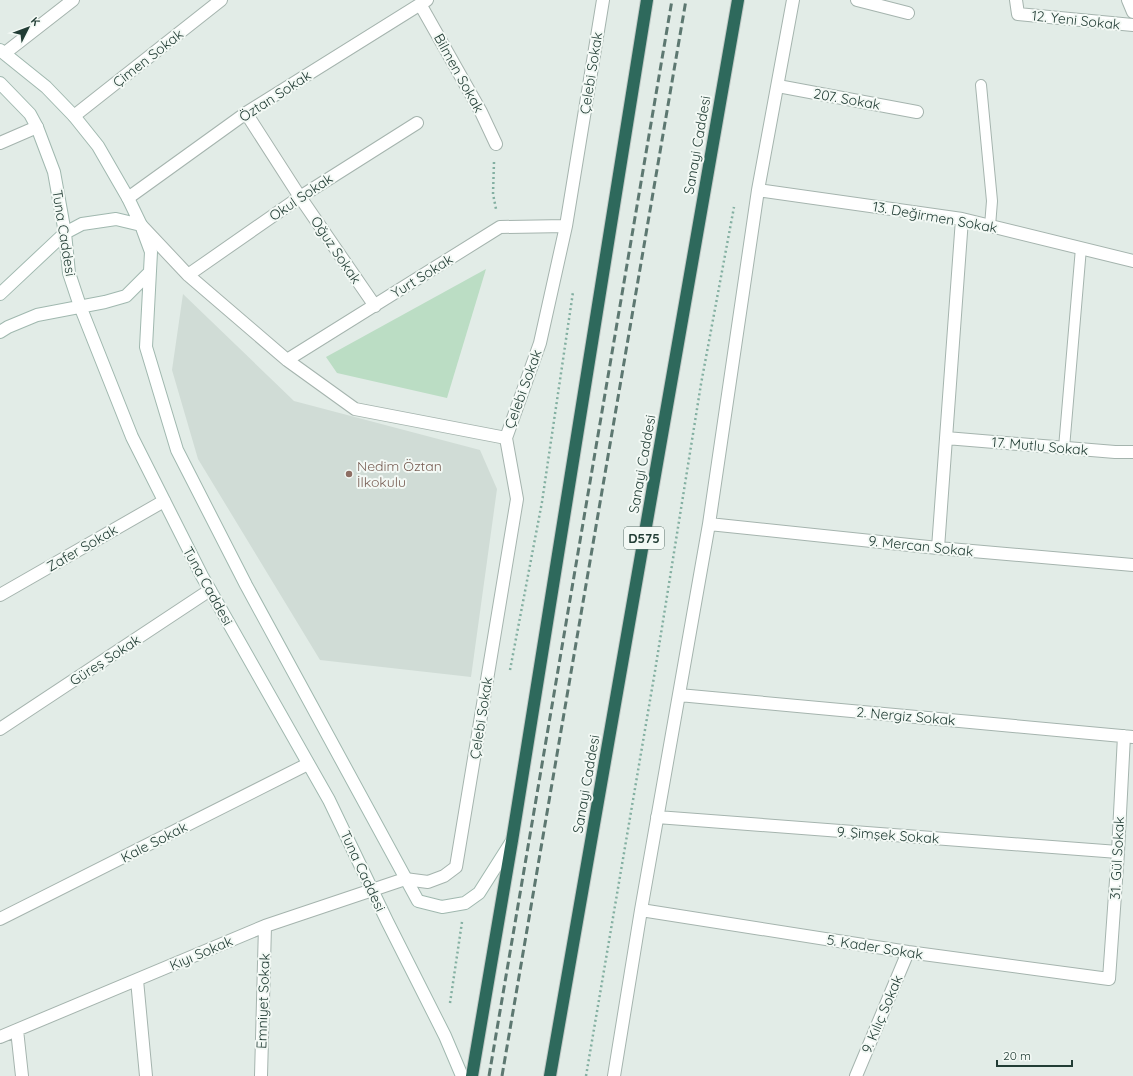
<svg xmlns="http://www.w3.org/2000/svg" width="1133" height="1076" viewBox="0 0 1133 1076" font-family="Quicksand,sans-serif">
<rect width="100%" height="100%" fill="#e2ece7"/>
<path fill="#d0dcd6" d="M183,294L294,401L480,450L497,489L471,677L320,660L198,459L172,370Z"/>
<path fill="#bbddc4" d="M486,269L447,398L337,373L326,357Z"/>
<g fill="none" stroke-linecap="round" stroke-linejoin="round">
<g stroke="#a5b4ae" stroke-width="12">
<path id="lane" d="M981,85L992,201L990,226
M1064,448L1081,248"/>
</g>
<g stroke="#a5b4ae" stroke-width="14">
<path id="street" d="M857,0L908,13
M1016,0L1018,14L1133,25
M1128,0L1133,12
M420,4L481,112L496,144
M5,53L73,0
M778,86L917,112
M246,113L300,197L375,306
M74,116L221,0
M0,143L37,127
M758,190L962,219L1133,261
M128,198L246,113L427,0
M141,225L188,275L287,360L355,409L506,438
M188,275L300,197L417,123
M287,360L500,227L566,226
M946,438L1115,452H1133
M709,524L938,548L1133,565
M938,548L962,219
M0,595L164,501
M679,695L1133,737
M0,729L210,590
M657,817L1118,852
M641,910L908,952L1109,979L1118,852L1124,736
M0,919L308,764
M137,980L146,1076
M17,1030L22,1076
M0,1037L265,926L405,879L428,882L444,876L456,867L517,499L506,438L540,343L566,226L603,0
M261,1076L265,926
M614,1076L641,910L709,524L758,190L793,0
M856,1076L908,952"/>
</g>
<g stroke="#a0b8af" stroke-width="14">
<path id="secondary" d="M0,50L46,87L74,116L98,146L128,198L141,225L151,252L146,347L177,450L246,585L418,901L442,907L465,903L479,893L512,841
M0,83L30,114L37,127L54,172L65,233L69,273L80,306L132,437L202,576L329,800L387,921L445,1036L462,1076
M0,294L65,233L82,224L116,219L141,225
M0,332L8,327L37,315L105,302L126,296L150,272"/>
</g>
<g stroke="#c1c9c6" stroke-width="14">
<path id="highway" d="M472,1076L512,841L647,0
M550,1076L738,0"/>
</g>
<path stroke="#83afa1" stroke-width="2.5" stroke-dasharray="2 3" stroke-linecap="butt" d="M494,162L493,194L496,209
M510,670L542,502L573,292
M450,1003L462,922
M586,1076L655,671L701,384L734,207"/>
<use href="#lane" stroke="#fff" stroke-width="10"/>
<use href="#street" stroke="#fff" stroke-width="12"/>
<use href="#secondary" stroke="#fff" stroke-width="12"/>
<use href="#highway" stroke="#2e695c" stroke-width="12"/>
<path stroke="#5d7871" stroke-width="3" stroke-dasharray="8 4" stroke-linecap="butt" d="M489,1076L672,0
M502,1076L686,0"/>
</g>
<circle fill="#8d6e63" stroke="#f3f9f5" stroke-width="1.5" cx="349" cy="474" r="4"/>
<g text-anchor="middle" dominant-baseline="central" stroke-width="4" stroke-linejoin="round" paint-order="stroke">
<rect fill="#f3f9f5" stroke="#61756f" stroke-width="1" x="624" y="527" width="40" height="22" rx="3"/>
<g font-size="13" font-weight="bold" fill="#223d35">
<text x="644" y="538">D575</text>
</g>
<g font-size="14" fill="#223d35" stroke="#f3f9f5">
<text transform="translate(1076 20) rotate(6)">12. Yeni Sokak</text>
<text transform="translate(148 58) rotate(-38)">Çimen Sokak</text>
<text transform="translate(459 73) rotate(61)">Bilmen Sokak</text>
<text transform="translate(591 73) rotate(-81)">Çelebi Sokak</text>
<text transform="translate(275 96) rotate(-33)">Öztan Sokak</text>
<text transform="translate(847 99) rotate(10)">207. Sokak</text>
<text transform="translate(697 145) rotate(-80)">Sanayi Caddesi</text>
<text transform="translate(301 197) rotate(-34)">Okul Sokak</text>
<text transform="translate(935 217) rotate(10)">13. Değirmen Sokak</text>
<text transform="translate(64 233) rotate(81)">Tuna Caddesi</text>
<text transform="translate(336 250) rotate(56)">Oğuz Sokak</text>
<text transform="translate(422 276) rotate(-32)">Yurt Sokak</text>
<text transform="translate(523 389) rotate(-70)">Çelebi Sokak</text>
<text transform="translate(1040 446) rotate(5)">17. Mutlu Sokak</text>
<text transform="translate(642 464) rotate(-80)">Sanayi Caddesi</text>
<text transform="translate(921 546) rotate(6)">9. Mercan Sokak</text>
<text transform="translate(82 548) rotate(-30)">Zafer Sokak</text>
<text transform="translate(208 586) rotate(61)">Tuna Caddesi</text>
<text transform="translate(105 660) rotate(-33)">Güreş Sokak</text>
<text transform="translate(906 716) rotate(5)">2. Nergiz Sokak</text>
<text transform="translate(481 718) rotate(-81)">Çelebi Sokak</text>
<text transform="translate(586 784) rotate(-80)">Sanayi Caddesi</text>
<text transform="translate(888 835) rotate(4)">9. Şimşek Sokak</text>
<text transform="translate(154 842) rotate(-27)">Kale Sokak</text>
<text transform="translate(1117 858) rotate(-87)">31. Gül Sokak</text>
<text transform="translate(363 871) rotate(65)">Tuna Caddesi</text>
<text transform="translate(875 947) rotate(9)">5. Kader Sokak</text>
<text transform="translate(201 953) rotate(-23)">Kıyı Sokak</text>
<text transform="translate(263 1001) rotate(-88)">Emniyet Sokak</text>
<text transform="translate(882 1014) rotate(-67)">9. Kılıç Sokak</text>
</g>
<g font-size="14" fill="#785e54" stroke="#f3f9f5" text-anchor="start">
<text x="357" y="466">Nedim Öztan<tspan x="357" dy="16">İlkokulu</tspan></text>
</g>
</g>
<g transform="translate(28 28) rotate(48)" stroke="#f3f9f5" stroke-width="3" paint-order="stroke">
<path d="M0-3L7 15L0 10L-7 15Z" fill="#223d35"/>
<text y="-6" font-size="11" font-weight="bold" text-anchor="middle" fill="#223d35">K</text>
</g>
<path d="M997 1060v6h75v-6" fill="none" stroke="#223d35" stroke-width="2"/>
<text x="1003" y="1060" font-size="12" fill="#223d35" stroke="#f3f9f5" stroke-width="3" paint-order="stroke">20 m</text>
</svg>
